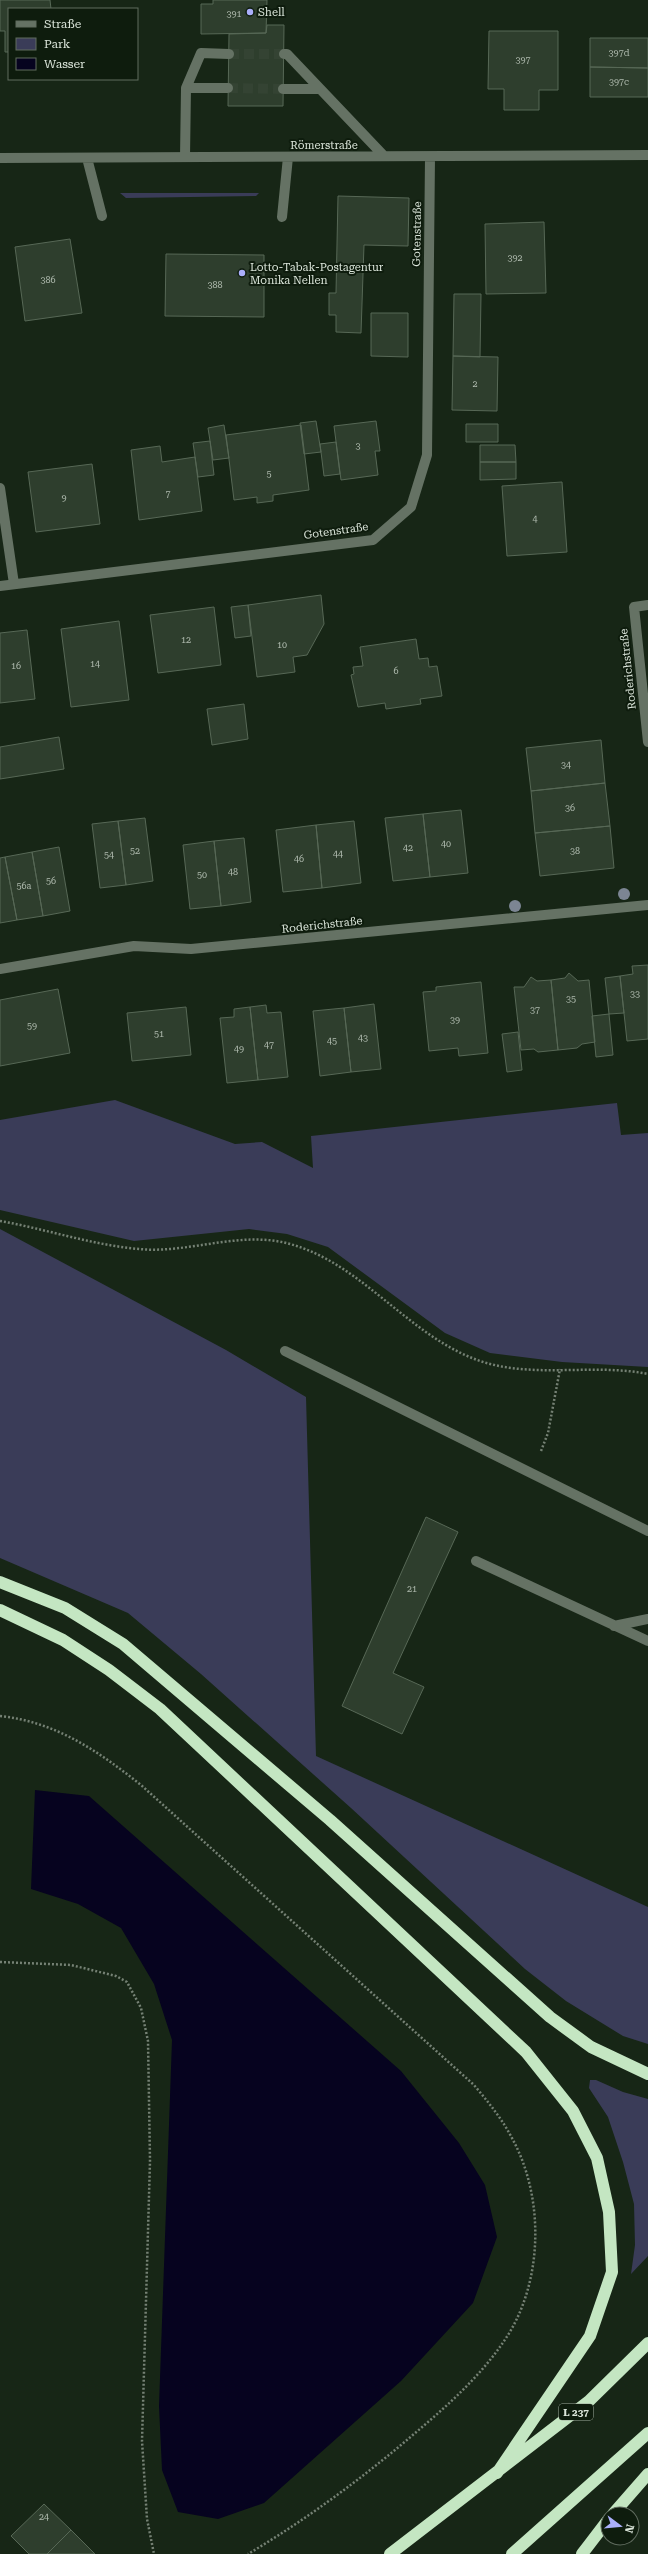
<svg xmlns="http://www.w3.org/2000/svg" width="648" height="2554" viewBox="0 0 648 2554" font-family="'Roboto Serif',serif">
<rect width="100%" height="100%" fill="#172616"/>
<path fill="#3a3c58" d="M120,193H259L256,196L126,198Z
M115,1100L235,1144L262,1142L313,1168L311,1136L617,1103L621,1135L648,1133V1367L562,1362L490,1353L445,1333L328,1247L287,1234L249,1229L134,1241L0,1210V1120Z
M0,1229L226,1350L306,1397L316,1756L648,1907V2044L623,2036L566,2001L525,1969L351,1808L201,1674L128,1613L0,1558Z
M590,2080H596L623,2092L648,2099V2256L631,2274L635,2245L634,2204L623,2162L608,2117L589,2088Z"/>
<path fill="#06031f" d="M35,1790L89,1796L401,2071L459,2143L485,2185L497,2237L473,2303L401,2381L264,2503L218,2519L178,2512L162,2470L159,2406L172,2040L154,1984L121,1928L78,1904L31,1889Z"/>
<path fill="#2e3e2d" stroke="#576856" d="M0,0H50L51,9H9V52H5V31H0Z
M213,0H267L266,33L201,34V4H213Z
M267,25H284L283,106H228L229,34L266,33Z
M489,31H558V90H539V110H504V89H488Z
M590,38H648V68L590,67Z
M590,67L648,68V97H590Z
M338,196L409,198L408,246L364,245L361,333L336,332V315H329V293H336Z
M544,222L546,293L486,294L485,224Z
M70,239L82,313L25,321L15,247Z
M166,254L264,255V317L165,316Z
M454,294H481L480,357L453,356Z
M371,313H408V357L371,356Z
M453,356L498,357L497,411L452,410Z
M316,421L321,452L304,454L300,423Z
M376,421L380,451H375L378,475L341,480L334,426Z
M466,424H498V442H466Z
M224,425L229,458L213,460L208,428Z
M301,425L309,490L273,495V501L257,503V497L234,500L226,435Z
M210,441L214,475L198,477L193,443Z
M336,442L340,474L324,476L320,444Z
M480,445H515L516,462H480Z
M160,446L162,462L195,457L202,511L139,520L131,450Z
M480,462H516V479L480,480Z
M92,464L100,524L36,532L28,472Z
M562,482L567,552L507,556L502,486Z
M321,595L324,624L307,655L293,657L295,672L257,677L248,605Z
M248,605L251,636L235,638L231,607Z
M214,607L221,665L158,673L150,615Z
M119,621L129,700L71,707L61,629Z
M27,630L35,699L0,703V633Z
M416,639L419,659L428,658L429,667L437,666L442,696L420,699L421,704L386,709L385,703L358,707L351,675L354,674L353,667L363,666L360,647Z
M244,704L248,739L212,745L207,709Z
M59,737L64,769L0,779V747Z
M601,740L605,783L531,791L526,748Z
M605,783L610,826L535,833L531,791Z
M461,810L468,873L430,877L423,814Z
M423,814L430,877L393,881L385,818Z
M145,818L153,881L126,885L118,821Z
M118,821L126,885L100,888L92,824Z
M354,821L361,883L322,888L316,825Z
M316,825L322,888L283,892L276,830Z
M610,826L614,868L540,876L535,833Z
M244,838L251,902L221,906L214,841Z
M214,841L221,906L190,909L183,845Z
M59,847L70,911L43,916L32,852Z
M32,852L43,916L17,920L5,857Z
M5,857L17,920L0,923V858Z
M648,965V1039L627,1041L620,976L633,974L632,966Z
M569,973L578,981L589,980L595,1042L582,1044L577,1048L558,1050L551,980L565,978Z
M620,976L624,1013L609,1014L605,978Z
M531,977L537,981L551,980L558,1050L538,1052L534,1049L521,1050L514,987H524Z
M481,982L488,1053L459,1056L458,1048L429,1051L423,992L436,991V987Z
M58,989L70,1053L0,1066V1000Z
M374,1004L381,1069L351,1072L344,1008Z
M266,1005L267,1013L281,1012L288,1077L258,1080L250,1007Z
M186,1007L191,1055L132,1061L127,1013Z
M250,1007L258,1080L227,1083L220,1018L234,1017V1009Z
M344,1008L351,1072L320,1076L313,1011Z
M609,1014L613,1055L596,1057L592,1016Z
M518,1032L522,1070L507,1072L502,1034Z
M426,1517L458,1532L393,1673L424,1687L402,1734L342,1706Z
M44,2504L71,2530L47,2554H29L11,2536Z
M71,2530L95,2554H47Z"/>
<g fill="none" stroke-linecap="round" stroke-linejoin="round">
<path stroke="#344333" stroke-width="10" stroke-dasharray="10 5" stroke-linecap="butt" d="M229,54H284
M228,88L283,89"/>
<path stroke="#758174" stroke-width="2.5" stroke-dasharray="2 2" stroke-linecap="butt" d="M0,1221C46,1229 92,1245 139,1249C189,1254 240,1230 290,1244C363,1264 408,1336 480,1361C534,1379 593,1363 648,1374
M541,1451L548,1433L560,1369
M0,1716C56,1722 98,1751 141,1785L474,2085C489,2103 503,2120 513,2140C544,2198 543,2279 508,2335C480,2379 440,2412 401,2445C353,2485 302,2522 248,2554
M0,1962L71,1965L116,1976L127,1982L141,2008L148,2041L150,2161L142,2441L147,2519L154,2554"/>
<path stroke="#657264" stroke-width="10" d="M284,54H287L384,156
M186,88H228
M283,89H319
M185,157L186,88L201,53L229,54
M0,158L648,155
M87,158L102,216
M282,217L288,157
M0,488L14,584
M0,586L373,540L411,507L427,455L430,157
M648,605L634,607L648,742
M0,969L134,946L191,949L648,905
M285,1351L648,1531
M476,1561L648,1641
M614,1626L648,1619"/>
<path stroke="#c4e6c2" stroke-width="12" d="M0,1582L65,1608L123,1644L330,1820L550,2017L591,2047L648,2074
M0,1610L63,1640L109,1670L160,1709L526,2052L573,2111L597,2158L609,2212L612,2272L590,2336L497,2473
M613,2514L648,2474
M390,2554L589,2401L648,2343
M512,2554L648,2433
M582,2554L608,2520"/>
</g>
<g fill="#7c8593">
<circle cx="624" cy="894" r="6"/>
<circle cx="515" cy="906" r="6"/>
</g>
<g fill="#abaffb" stroke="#0e1c0d" stroke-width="1.5">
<circle cx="250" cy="12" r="4"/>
<circle cx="242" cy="273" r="4"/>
</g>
<g text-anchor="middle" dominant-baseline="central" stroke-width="4" stroke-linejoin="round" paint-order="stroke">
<g font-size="9" fill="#b0bbaf">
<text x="234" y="14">391</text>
<text x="619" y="53">397d</text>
<text x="523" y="60">397</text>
<text x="619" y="82">397c</text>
<text x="515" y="258">392</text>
<text x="48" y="280">386</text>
<text x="215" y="285">388</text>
<text x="475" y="384">2</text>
<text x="358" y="446">3</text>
<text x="269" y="474">5</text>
<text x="168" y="494">7</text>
<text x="64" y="498">9</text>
<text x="535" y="519">4</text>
<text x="186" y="640">12</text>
<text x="282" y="645">10</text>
<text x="95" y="664">14</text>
<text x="16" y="666">16</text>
<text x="396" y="671">6</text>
<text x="566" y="765">34</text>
<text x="570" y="808">36</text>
<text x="446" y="844">40</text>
<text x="408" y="848">42</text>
<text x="135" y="851">52</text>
<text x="575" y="851">38</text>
<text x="338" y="854">44</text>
<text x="109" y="855">54</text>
<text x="299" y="859">46</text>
<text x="233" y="872">48</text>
<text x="202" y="875">50</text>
<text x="51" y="881">56</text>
<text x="24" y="886">56a</text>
<text x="635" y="994">33</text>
<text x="571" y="999">35</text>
<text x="535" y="1010">37</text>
<text x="455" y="1020">39</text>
<text x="32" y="1026">59</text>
<text x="159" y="1034">51</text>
<text x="363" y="1038">43</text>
<text x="332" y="1041">45</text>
<text x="269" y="1045">47</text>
<text x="239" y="1049">49</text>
<text x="412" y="1589">21</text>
<text x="44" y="2517">24</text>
</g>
<rect fill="#0e1c0d" stroke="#9ea99c" stroke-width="1" x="559" y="2404" width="34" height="16" rx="3"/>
<g font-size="10" font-weight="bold" fill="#dbe5da">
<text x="576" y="2412">L 237</text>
</g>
<g font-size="11" fill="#dbe5da" stroke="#0e1c0d" text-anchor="start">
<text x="258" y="12">Shell</text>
<text x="250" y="267">Lotto-Tabak-Postagentur<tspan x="250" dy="13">Monika Nellen</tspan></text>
</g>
<g font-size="11" fill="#dbe5da" stroke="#0e1c0d">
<text x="324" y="145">Römerstraße</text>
<text transform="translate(417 234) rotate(-89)">Gotenstraße</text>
<text transform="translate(336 531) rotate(-8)">Gotenstraße</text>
<text transform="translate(628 669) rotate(-96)">Roderichstraße</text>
<text transform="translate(322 925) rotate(-6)">Roderichstraße</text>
</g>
</g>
<rect x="8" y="8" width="130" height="72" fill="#0e1c0d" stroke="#606c5f"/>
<rect x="16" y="21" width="20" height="6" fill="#657264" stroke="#606c5f"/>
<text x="44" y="28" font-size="12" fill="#dbe5da">Straße</text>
<rect x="16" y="38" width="20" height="12" fill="#3a3c58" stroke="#606c5f"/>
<text x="44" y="48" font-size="12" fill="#dbe5da">Park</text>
<rect x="16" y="58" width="20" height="12" fill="#06031f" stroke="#606c5f"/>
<text x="44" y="68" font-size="12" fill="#dbe5da">Wasser</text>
<g transform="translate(620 2526) rotate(106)"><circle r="19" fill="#0e1c0d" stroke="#606c5f"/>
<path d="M0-3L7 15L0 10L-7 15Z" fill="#abaffb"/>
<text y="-6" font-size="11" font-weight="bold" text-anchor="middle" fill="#dbe5da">N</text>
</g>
</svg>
